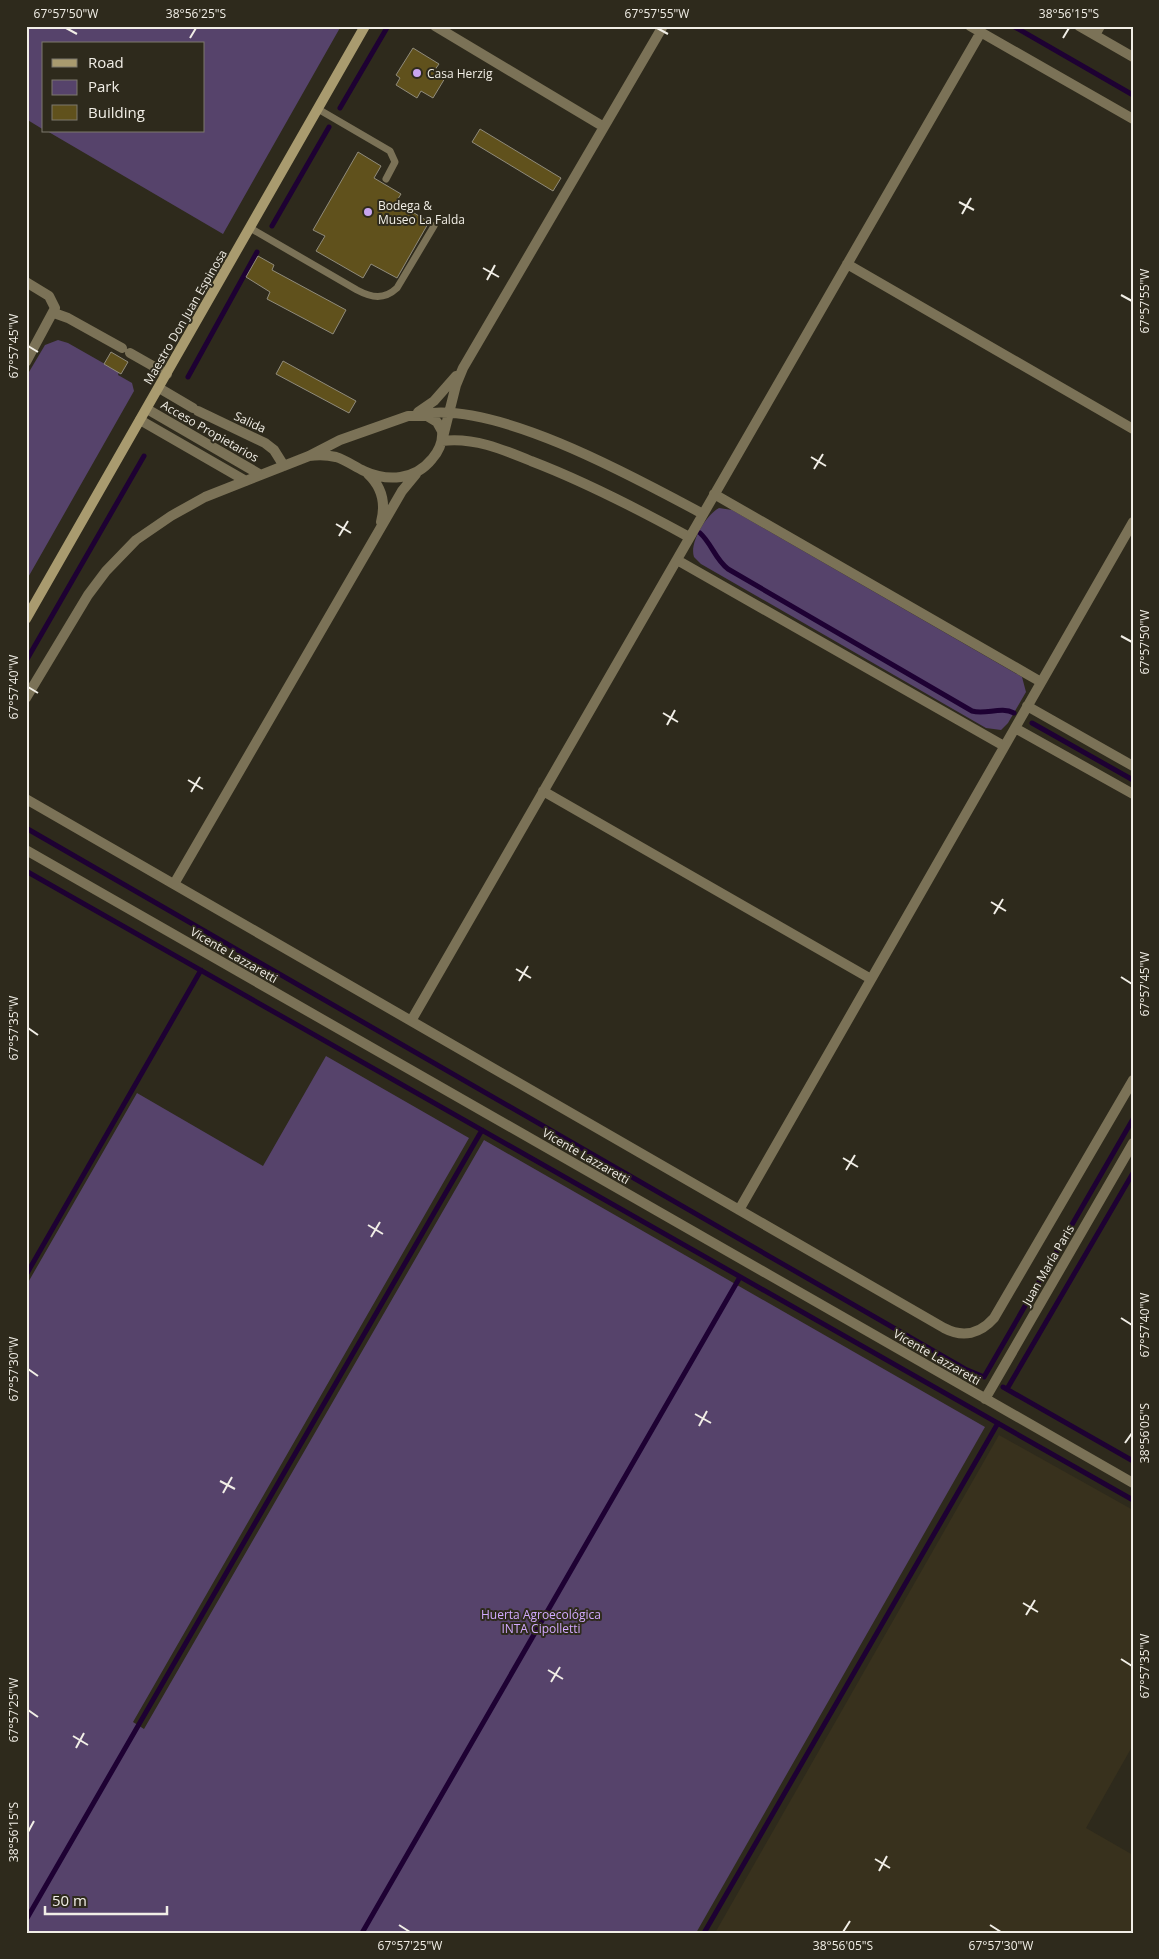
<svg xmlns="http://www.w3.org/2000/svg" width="1159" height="1959" viewBox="0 0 1159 1959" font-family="'Open Sans',sans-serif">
<rect width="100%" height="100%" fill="#2e2a1c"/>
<path fill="#38311d" d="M999,1435L1133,1510V1745L1086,1828L1133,1855V1933H715Z"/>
<path fill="#56436b" d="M26,26H341L223,234L47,131H204V44H44V130L26,119Z
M58,340L68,343L119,372L118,375L132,383L134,391L26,581V377L45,345Z
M719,508L732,510L1022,677L1026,692L1008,723L1001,730L986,728L701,564L694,557C689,543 706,515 719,508Z
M326,1056L469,1138L133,1722L144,1729L484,1140L985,1427L696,1933H26V1286L137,1093L263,1166Z"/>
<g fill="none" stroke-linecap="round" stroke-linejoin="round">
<path stroke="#1e0133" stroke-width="5" d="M1013,26L1133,95
M340,108L388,26
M272,226L329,127
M188,377L257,252
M700,533C712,544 715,559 728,569L972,711C986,715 1001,706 1014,713
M26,661L144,456
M1032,723L1133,780
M26,828L965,1369L984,1377L1133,1119
M26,871L1133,1500
M26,1275L201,970
M1003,1387L1133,1461
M1007,1389L1133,1173
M26,1920L482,1130
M362,1933L740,1277
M704,1933L998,1423"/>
</g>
<path fill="#60511c" stroke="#908b7b" d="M413,48L439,64L434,71L445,78L433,98L421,91L417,98L396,85L400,78L396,75Z
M480,129L561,178L553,191L472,142Z
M358,152L381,166L374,178L401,194L396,202L429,222L397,278L371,264L363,278L316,251L325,236L313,230Z
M258,256L274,265L272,270L346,310L333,334L267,299L270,292L246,277Z
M111,352L128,362L121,374L104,364Z
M283,361L356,401L349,413L276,374Z"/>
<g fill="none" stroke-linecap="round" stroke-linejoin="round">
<path stroke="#7b7257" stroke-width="7" d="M318,109L390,151L395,162L386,179
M250,228L357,290C372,298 384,300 397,288L434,226"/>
<path stroke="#7b7257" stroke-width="10" d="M435,26L604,127
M663,26L463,368L456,385L442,441C473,437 502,449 531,461C586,482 638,509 689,537
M970,26L1133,119
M847,264L1133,429
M26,282L49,296L55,308L26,362
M54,313L68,318L122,348
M130,353L167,374
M159,388L193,408
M147,409L261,475
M198,411L265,443L274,450L284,466
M418,412L434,401L456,376
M423,414C497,401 636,478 703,514
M140,420L246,481
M368,474C382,487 386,503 381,522
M714,494L1041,682
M677,560L1004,746
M26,698L88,595L106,571L136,540L171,516L205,497L309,456L340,440L408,416H427L437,422L442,431C443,441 439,451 432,459C415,480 388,482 364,471C355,467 346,460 336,457C327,455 318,455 309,456
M1027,706L1133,766
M1015,728L1133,794
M543,791L871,979
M26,799L944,1328C963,1338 980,1334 994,1318L1133,1080
M26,850L1133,1483
M174,884L402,491L416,474
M411,1021L981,32
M739,1210L1133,522
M985,1399L1133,1143"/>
<path stroke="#7b7257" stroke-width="10" d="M1079,26L1133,57
M1095,35L1100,26"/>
<path stroke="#a99b6f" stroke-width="10" d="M26,619L365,26"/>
</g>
<path fill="none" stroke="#f1eee6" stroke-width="2" d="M66,28L77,34M657,28L668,34M190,38L196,28M1063,38L1069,28M959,202L974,210M962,214L971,198M483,268L499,277M487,280L495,265M1121,295L1132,301M28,346L38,352M811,457L826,466M814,469L823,454M336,524L351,533M339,536L348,521M1121,636L1132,642M28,687L38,693M663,713L678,722M667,725L675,710M188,780L203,789M191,792L200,777M991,902L1006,911M994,914L1003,899M516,969L531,978M1121,977L1132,984M519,981L528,966M28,1028L38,1035M843,1158L858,1167M846,1170L855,1155M368,1225L383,1234M371,1237L380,1222M1121,1318L1132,1325M28,1369L38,1376M695,1414L711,1423M699,1426L707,1411M1125,1443L1132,1433M220,1481L235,1489M223,1493L232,1477M1023,1603L1038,1612M1026,1615L1035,1600M1121,1659L1132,1666M548,1670L563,1679M551,1682L560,1667M28,1710L38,1717M73,1736L88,1745M76,1748L84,1733M28,1832L34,1821M875,1859L890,1868M879,1871L887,1856M399,1925L410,1932M990,1925L1001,1932M843,1932L850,1921"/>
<g fill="#c8a5ef" stroke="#2e2a1c" stroke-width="2">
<circle cx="417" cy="73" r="5"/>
<circle cx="368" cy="212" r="5"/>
</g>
<g text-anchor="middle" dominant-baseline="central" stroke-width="4" stroke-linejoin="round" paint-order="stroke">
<g font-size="12" fill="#f1eee6" stroke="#2e2a1c" text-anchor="start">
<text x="427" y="73">Casa Herzig</text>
<text x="378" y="205">Bodega &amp;<tspan x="378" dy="14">Museo La Falda</tspan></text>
</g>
<g font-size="12" fill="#f1eee6" stroke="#2e2a1c">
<text transform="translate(185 317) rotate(-60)">Maestro Don Juan Espinosa</text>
<text transform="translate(250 422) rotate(25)">Salida</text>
<text transform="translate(210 431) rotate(30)">Acceso Propietarios</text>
<text transform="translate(234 955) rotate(30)">Vicente Lazzaretti</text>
<text transform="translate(586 1156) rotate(30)">Vicente Lazzaretti</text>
<text transform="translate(1048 1265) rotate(-60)">Juan María Paris</text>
<text transform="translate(937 1357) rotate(30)">Vicente Lazzaretti</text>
</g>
<g font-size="12" fill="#d2aafe" stroke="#2e2a1c">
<text x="541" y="1614">Huerta Agroecológica<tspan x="541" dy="14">INTA Cipolletti</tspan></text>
</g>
</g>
<rect width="1159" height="1959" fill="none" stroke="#2e2a1c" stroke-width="55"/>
<rect x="42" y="42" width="162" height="90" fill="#2e2a1c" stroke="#7c786d"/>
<rect x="52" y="59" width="25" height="8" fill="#a99b6f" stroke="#7c786d"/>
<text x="88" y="68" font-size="15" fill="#f1eee6">Road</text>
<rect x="52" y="80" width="25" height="15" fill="#56436b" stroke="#7c786d"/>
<text x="88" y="92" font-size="15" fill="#f1eee6">Park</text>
<rect x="52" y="105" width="25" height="15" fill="#60511c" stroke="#7c786d"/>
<text x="88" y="118" font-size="15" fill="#f1eee6">Building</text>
<path d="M45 1906v8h122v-8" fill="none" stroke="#f1eee6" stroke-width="2.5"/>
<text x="52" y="1906" font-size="15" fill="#f1eee6" stroke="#2e2a1c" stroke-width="4" paint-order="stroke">50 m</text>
<rect x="28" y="28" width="1104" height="1904" fill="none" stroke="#f1eee6" stroke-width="2"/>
<g font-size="12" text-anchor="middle" fill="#f1eee6">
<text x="66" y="18">67°57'50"W</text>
<text x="196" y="18">38°56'25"S</text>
<text x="657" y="18">67°57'55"W</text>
<text x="1069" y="18">38°56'15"S</text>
<text transform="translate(1145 301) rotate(-90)" y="4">67°57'55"W</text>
<text transform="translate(14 346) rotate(-90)" y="4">67°57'45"W</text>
<text transform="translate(1145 642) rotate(-90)" y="4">67°57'50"W</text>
<text transform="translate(14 687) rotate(-90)" y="4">67°57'40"W</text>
<text transform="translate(1145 984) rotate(-90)" y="4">67°57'45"W</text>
<text transform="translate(14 1028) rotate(-90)" y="4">67°57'35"W</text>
<text transform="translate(1145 1325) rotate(-90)" y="4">67°57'40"W</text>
<text transform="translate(14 1369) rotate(-90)" y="4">67°57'30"W</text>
<text transform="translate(1145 1433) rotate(-90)" y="4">38°56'05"S</text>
<text transform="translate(1145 1666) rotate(-90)" y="4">67°57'35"W</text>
<text transform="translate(14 1710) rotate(-90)" y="4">67°57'25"W</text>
<text transform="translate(14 1832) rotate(-90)" y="4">38°56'15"S</text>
<text x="410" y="1950">67°57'25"W</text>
<text x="843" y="1950">38°56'05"S</text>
<text x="1001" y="1950">67°57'30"W</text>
</g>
</svg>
